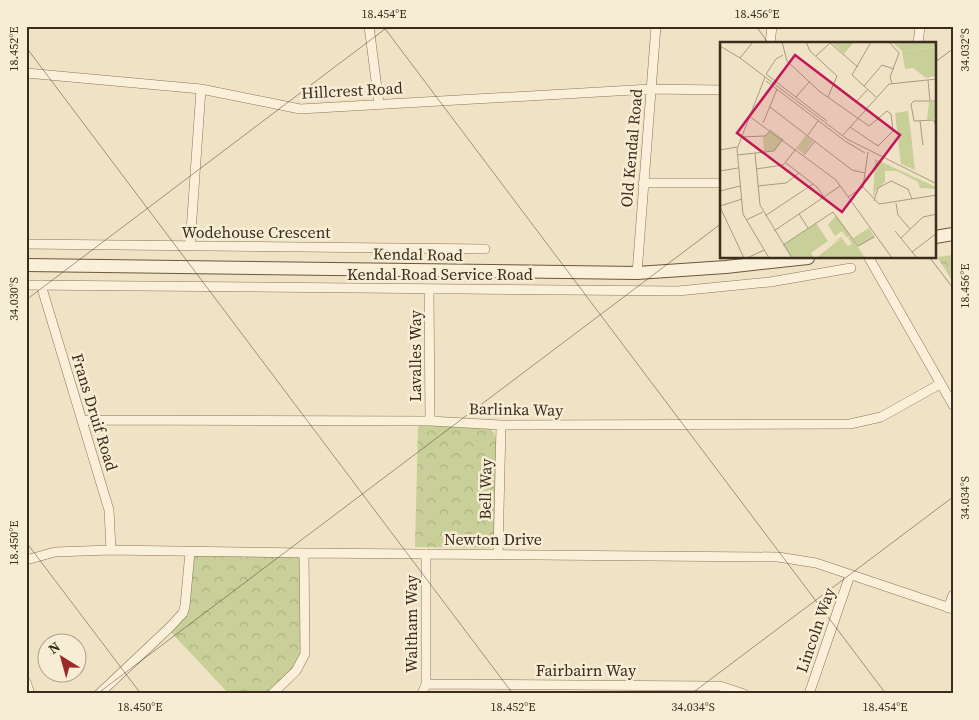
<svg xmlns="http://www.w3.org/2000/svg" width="979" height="720" viewBox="0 0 979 720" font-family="'Source Serif 4',serif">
<defs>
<pattern id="forest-crowns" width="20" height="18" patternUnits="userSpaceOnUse" patternTransform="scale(1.25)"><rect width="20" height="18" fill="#c9cf98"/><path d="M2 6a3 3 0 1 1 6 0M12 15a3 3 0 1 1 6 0" fill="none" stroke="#aeb283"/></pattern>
</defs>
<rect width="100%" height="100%" fill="#f0e3c5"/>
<path fill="url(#forest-crowns)" d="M953,255V282L937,257Z
M422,422L490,428L494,433L496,440V538L494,545L490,548L415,547L418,427Z
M190,552L304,553V653L295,671L271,694H229L169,630L183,617Z"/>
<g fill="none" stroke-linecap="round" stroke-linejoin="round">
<g stroke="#8c745a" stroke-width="10">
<path id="street" d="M369,26L379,104
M770,44L772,26
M918,44L920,26
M26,73L201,89L300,109L651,89L722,90
M643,183H722
M26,244L485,249
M190,246L201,89
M869,258L953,405
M637,273L656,26
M26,285L678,291L770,282L851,268
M41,285L109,510L111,550
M429,290L430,421
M82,420L430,421L501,425L850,424L881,417L940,384
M498,554L501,425
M26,560L55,552L111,550L304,553L778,557L816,563L953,609
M948,608L953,595
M26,682L30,694
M426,684L708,686H720L744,694
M99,694L170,627L183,613L185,606L190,552
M272,694L296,671L305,654L304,553
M422,694L426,684V554
M809,694L850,575"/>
</g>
<g stroke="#6e553d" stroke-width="14">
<path id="secondary" d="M935,237L953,234
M26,265L637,273L726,267L808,258"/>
</g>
<use href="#street" stroke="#faf0d9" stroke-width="9"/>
<use href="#secondary" stroke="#faf0d9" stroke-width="12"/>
</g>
<path fill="none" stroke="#3b2c1e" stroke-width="1" stroke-opacity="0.45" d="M383,26L886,694M756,26L769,44M26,47L513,694M935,62L953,49M930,258L953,288M26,300L389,26M26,542L141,694M97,694L722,223M691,694L953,497"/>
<g text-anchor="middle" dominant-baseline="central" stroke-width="5" stroke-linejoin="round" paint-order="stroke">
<g font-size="16" fill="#3b2c1e" stroke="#f7edd5">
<text transform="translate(352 90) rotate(-3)">Hillcrest Road</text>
<text transform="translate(631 148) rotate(-85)">Old Kendal Road</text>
<text x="256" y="232">Wodehouse Crescent</text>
<text transform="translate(418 254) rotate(1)">Kendal Road</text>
<text x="440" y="274">Kendal Road Service Road</text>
<text transform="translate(415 356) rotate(-90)">Lavalles Way</text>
<text transform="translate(516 409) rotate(1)">Barlinka Way</text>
<text transform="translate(95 412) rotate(73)">Frans Druif Road</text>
<text transform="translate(485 489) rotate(-89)">Bell Way</text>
<text x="493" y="539">Newton Drive</text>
<text transform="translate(411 624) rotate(-90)">Waltham Way</text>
<text transform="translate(815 630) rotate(-71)">Lincoln Way</text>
<text x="586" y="670">Fairbairn Way</text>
</g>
</g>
<g transform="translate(720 42)">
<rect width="216" height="216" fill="#f0e3c5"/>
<path d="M96,181L108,199L91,211L94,216H72L63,203ZM130,194L138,205L145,216H136L121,197L114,200L121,195L128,204L132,202L128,196Z" fill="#c9cf98"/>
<path d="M111,0H134L124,12ZM172,0H216V5L182,9ZM209,60H216L215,77L207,78ZM51,88L63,97L55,108L44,110L43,95ZM86,93L93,99L84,112L76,106ZM155,117L216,145V147L200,146L198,140L177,129H165V140L156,148L153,157ZM116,173L130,193L127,196L122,189L115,194L108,183ZM149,186L155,195L139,204L133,196Z" fill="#c9cf98"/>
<path d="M217,5L216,34L206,36L193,26L185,27L182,9ZM188,69L191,92L195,128L181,122L175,71ZM121,197L136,216H96L115,201Z" fill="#c9cf98"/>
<path fill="none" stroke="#a89a82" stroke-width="1" d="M62,0L67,19L99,49L149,84L167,69L171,72L173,89L158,104L130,85M86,0L90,9L117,34L108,55M151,0L132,33L156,55M169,0L179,11L170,35L172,41M0,4L20,16L127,97L217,142M63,13L56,17L46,32L107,79M96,14L110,1L138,25M20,16L33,0M45,35L17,107L23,172L49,216M208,38L210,59M46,39L125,99L145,111M144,44L162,23L174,27M76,55L90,39M217,59H194L191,62L194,79L214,78L217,87M136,60L148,47M50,65L132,128L145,131M29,74L116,138L172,216M200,79L203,103M43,81L57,47M88,93L98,79M123,93L169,42L217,37M21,95L45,94L51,88M0,108L17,105M35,111L40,163L72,216M17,113L54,109L63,97M84,113L95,99M66,121L97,145L104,155M36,127L63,123L76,107M0,129L18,126M38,144L66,141L79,131M143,145L159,162L217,153M0,149L20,144M128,155L143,145L148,110M154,159L158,146L171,139L188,147L192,157M176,161L178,173L190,187M0,164L22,157M0,165L24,216M79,172L88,186M45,174L93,142M26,178L43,170M54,189L120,144M175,189L197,216M181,196L203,175L217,172M63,203L113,170L138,204L154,195M192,210L217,191M27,216L44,208"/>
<path fill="#c2185b" fill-opacity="0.15" stroke="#c2185b" stroke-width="2.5" d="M75,13L180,93L122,170L17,91Z"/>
<rect width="216" height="216" fill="none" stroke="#3b2c1e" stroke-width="2.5"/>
</g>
<rect width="979" height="720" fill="none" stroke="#f7edd5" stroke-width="55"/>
<g transform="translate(62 658) rotate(323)"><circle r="24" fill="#f7edd5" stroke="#aca08c"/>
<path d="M0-4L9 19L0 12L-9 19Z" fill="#9d282a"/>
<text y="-8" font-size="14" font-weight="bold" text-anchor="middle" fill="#3b2c1e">N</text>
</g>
<rect x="28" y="28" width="924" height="664" fill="none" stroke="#3b2c1e" stroke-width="2"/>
<g font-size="12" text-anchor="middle" fill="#3b2c1e">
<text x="384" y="18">18.454°E</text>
<text x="757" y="18">18.456°E</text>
<text transform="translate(14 49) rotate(-90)" y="4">18.452°E</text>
<text transform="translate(965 50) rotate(-90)" y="4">34.032°S</text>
<text transform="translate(965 286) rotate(-90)" y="4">18.456°E</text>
<text transform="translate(14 299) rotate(-90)" y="4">34.030°S</text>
<text transform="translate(965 498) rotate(-90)" y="4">34.034°S</text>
<text transform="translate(14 543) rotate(-90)" y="4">18.450°E</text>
<text x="140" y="711">18.450°E</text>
<text x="513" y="711">18.452°E</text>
<text x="693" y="711">34.034°S</text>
<text x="885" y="711">18.454°E</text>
</g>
</svg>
